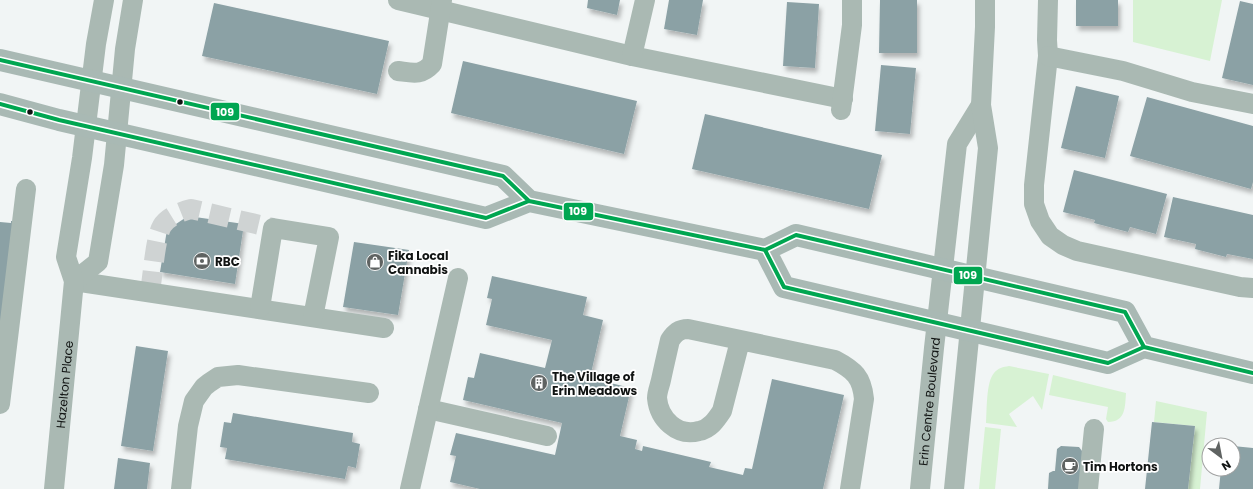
<svg xmlns="http://www.w3.org/2000/svg" width="1253" height="489" viewBox="0 0 1253 489" font-family="Poppins,sans-serif">
<defs>
<filter id="shadow"><feDropShadow dx="2.5" dy="4.5" stdDeviation="2" flood-color="#0004"/></filter>
</defs>
<rect width="100%" height="100%" fill="#f1f5f5"/>
<path fill="#d7f2d3" d="M1133,0H1222L1210,61L1133,42Z
M1009,366L1049,374L1042,410L1033,396L1009,414L1017,427L986,423C987,410 986,382 994,373C998,368 1003,367 1009,366Z
M1053,375L1126,393C1125,406 1126,422 1108,422L1106,419L1108,407L1049,395Z
M1156,401L1207,412L1200,489H1188L1195,426L1154,422Z
M985,427L1001,429L995,489H979Z"/>
<path fill="#8ba1a5" filter="url(#shadow)" d="M588,0H620L617,15L587,8Z
M669,0H703L697,35L664,29Z
M880,0H917V53H879Z
M1076,0H1118V26H1076Z
M1240,1L1253,4V85L1222,78Z
M787,2L819,4L815,68L783,66Z
M214,3L389,41L377,94L202,56Z
M463,61L637,101L624,154L451,113Z
M881,65L916,68L910,134L875,131Z
M1076,86L1119,96L1105,158L1061,148Z
M1147,97L1253,126V182L1251,189L1130,156Z
M705,114L882,155L869,209L692,169Z
M1074,170L1167,194L1156,234L1130,227L1128,232L1094,223L1095,220L1063,212Z
M1173,197L1253,215V259L1227,254L1226,257L1195,249L1196,244L1164,237Z
M188,216L244,224L235,284L160,272L167,230Z
M11,221H17L0,328V222L11,223Z
M354,242L409,250L398,315L343,307Z
M492,276L587,297L583,315L603,320L590,378L631,388L620,436L637,440L635,449L642,451L643,446L711,462L709,467L743,475L745,468L752,469L772,379L844,395L823,489H480L450,482L456,456L450,455L456,433L555,455L562,423L463,400L468,377L474,378L480,353L545,368L552,340L486,325L492,299L487,298Z
M136,346L168,351L153,451L121,446Z
M233,413L353,433L352,442L360,444L356,468L348,466L345,479L225,459L227,448L220,447L224,422L231,423Z
M1152,422L1195,426L1188,489H1145Z
M1061,446L1079,447L1082,451V489H1048L1049,473L1053,471H1055L1057,449Z
M1233,446L1253,448V489H1219L1221,469H1233Z
M118,458L150,463L147,489H114Z"/>
<g fill="none" stroke-linecap="round" stroke-linejoin="round">
<path stroke="#cfd3d3" stroke-width="20" stroke-dasharray="20 10" stroke-linecap="butt" d="M150,291C153,276 155,238 162,226C167,217 182,211 191,209L273,228"/>
<g stroke="#aab9b3" stroke-width="20">
<path d="M398,0L632,56L843,99"/>
<path d="M1048,0L1047,40L1048,56L1034,185V204L1040,221L1050,236L1063,245L1077,251L1240,287L1253,288"/>
<path d="M632,56L645,0"/>
<path d="M1048,56L1123,71L1192,92L1253,104"/>
<path d="M398,71C413,73 421,76 432,64L442,0"/>
<path d="M841,110L852,25V0"/>
<path d="M74,281L384,328"/>
<path d="M74,281L98,262L114,165L125,49L133,0"/>
<path d="M260,308L273,228L329,237L313,317"/>
<path d="M740,341L722,411C716,420 710,429 699,431C677,437 659,419 657,398C657,392 660,385 661,380C664,366 667,353 670,340C675,333 679,329 688,329L835,360C854,370 862,377 864,399L850,489"/>
<path d="M0,404L26,189"/>
<path d="M428,409L547,436"/>
<path id="s1" d="M54,489L74,281L66,257L82,158L96,44L104,0"/>
<path d="M181,489L188,426L194,401L204,387L209,383L218,377L238,375L369,393"/>
<path d="M410,489L458,278"/>
<path id="s2" d="M920,489L934,348L957,144L981,105"/>
<path d="M954,489L988,148L981,105L985,27V0"/>
<path d="M1088,489L1094,429"/>
</g>
<path stroke="#a9b9b4" stroke-width="22" d="M0,60L503,176L529,201L765,250L796,235L1125,312L1144,347
M0,104L59,120L486,218L529,201
M765,250L784,287L1108,363L1144,347L1253,373"/>
<g stroke="#fff" stroke-width="7">
<path id="bus-1" d="M0,60L503,176L529,201L765,250L796,235L1125,312L1144,347
M0,104L59,120L486,218L529,201
M765,250L784,287L1108,363L1144,347L1253,373"/>
</g>
<use href="#bus-1" stroke="#00a651" stroke-width="4"/>
</g>
<defs>
<g id="bank-disc" transform="scale(0.9)"><circle r="9.5" fill="#5f6362" stroke="#fff"/><path d="M-6-4H6V4H-6ZM0-2.3a2.3 2.3 0 1 0 0 4.6a2.3 2.3 0 1 0 0-4.6Z" fill="#fff"/></g>
<g id="shop-disc" transform="scale(0.9)"><circle r="9.5" fill="#5f6362" stroke="#fff"/><path d="M-5-2.5h2.3a2.7 3.5 0 0 1 5.4 0H5L5.5 6h-11ZM-1.5-2.5h3a1.5 2.3 0 0 0-3 0Z" fill="#fff"/></g>
<g id="building-disc" transform="scale(0.9)"><circle r="9.5" fill="#5f6362" stroke="#fff"/><path d="M-4-6H4V6H1V3H-1V6H-4ZM-2.5-4.3h1.7v1.8h-1.7ZM.8-4.3h1.7v1.8H.8ZM-2.5-1h1.7V.8h-1.7ZM.8-1h1.7V.8H.8Z" fill="#fff"/></g>
<g id="cafe-disc" transform="scale(0.9)"><circle r="9.5" fill="#5f6362" stroke="#fff"/><path d="M-5.5-4.5H6V0H3Q3 3.5 0 3.5H-2.5Q-5.5 3.5-5.5 0ZM3-3.2v2h1.7v-2ZM-6 4.5H4V6H-6Z" fill="#fff"/></g>
</defs>
<g fill-rule="evenodd">
<use href="#bank-disc" x="202" y="261"/>
<use href="#shop-disc" x="375" y="262"/>
<use href="#building-disc" x="539" y="383"/>
<use href="#cafe-disc" x="1070" y="466"/>
</g>
<g fill="#111413" stroke="#fff" stroke-width="1.5">
<circle cx="180" cy="102" r="3.5"/>
<circle cx="30" cy="112" r="3.5"/>
</g>
<g text-anchor="middle" dominant-baseline="central" stroke-width="3.5" stroke-linejoin="round" paint-order="stroke">
<g font-size="12" font-weight="bold" fill="#111413" stroke="#fff" text-anchor="start">
<text x="388" y="255">Fika Local<tspan x="388" dy="14">Cannabis</tspan></text>
<text x="215" y="261">RBC</text>
<text x="552" y="376">The Village of<tspan x="552" dy="14">Erin Meadows</tspan></text>
<text x="1083" y="466">Tim Hortons</text>
</g>
<g font-size="12" fill="#111413" stroke="#fff">
<text stroke="none"><textPath href="#s1" startOffset="105">Hazelton Place</textPath></text>
<text stroke="none"><textPath href="#s2" startOffset="88">Erin Centre Boulevard</textPath></text>
</g>
</g>
<g stroke="#fff" stroke-width="1.5">
<rect x="210" y="102" width="30" height="19" rx="4" fill="#00a651"/>
<rect x="563" y="202" width="31" height="19" rx="4" fill="#00a651"/>
<rect x="953" y="266" width="30" height="19" rx="4" fill="#00a651"/>
</g>
<g font-size="11" text-anchor="middle" font-weight="bold" fill="#fff">
<text x="225" y="116">109</text>
<text x="578" y="215">109</text>
<text x="968" y="279">109</text>
</g>
<g transform="translate(1221 457) rotate(148)"><circle r="19" fill="#ffffff" stroke="#a0a1a1"/>
<path d="M0-3L7 15L0 10L-7 15Z" fill="#5f6362"/>
<text y="-6" font-size="11" font-weight="bold" text-anchor="middle" fill="#111413">N</text>
</g>
</svg>
